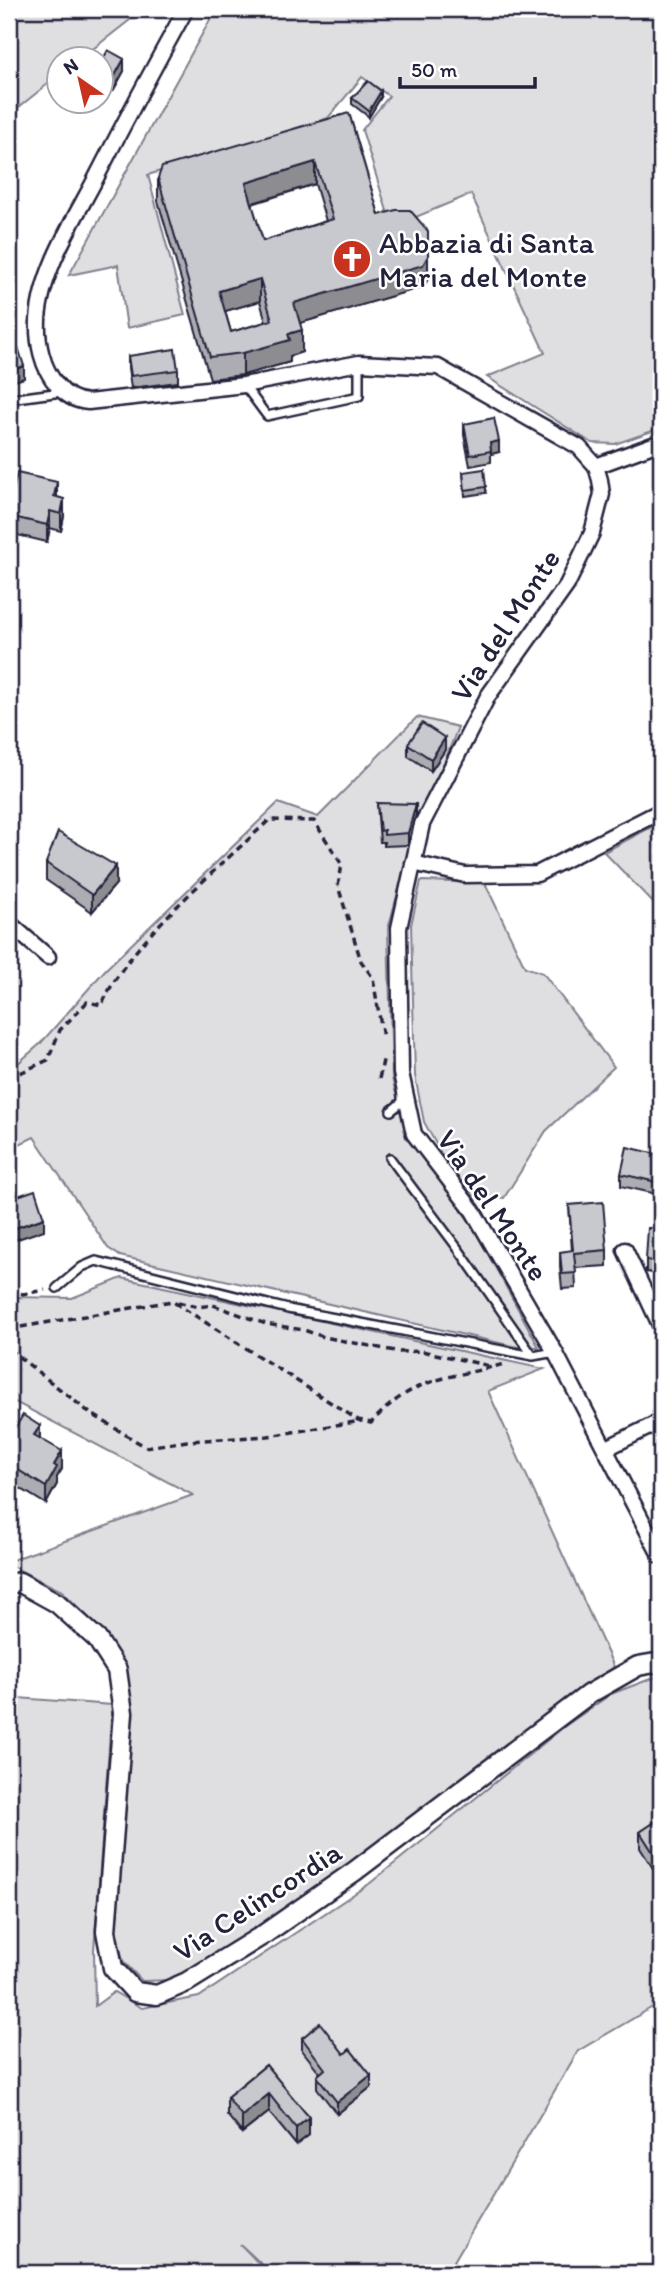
<svg xmlns="http://www.w3.org/2000/svg" width="670" height="2282" viewBox="0 0 670 2282" font-family="Itim,sans-serif">
<rect width="100%" height="100%" fill="#fff"/>
<filter id="ink" filterUnits="userSpaceOnUse"><feTurbulence type="fractalNoise" baseFrequency=".0143" numOctaves="2"/><feDisplacementMap in="SourceGraphic" scale="14" xChannelSelector="R" yChannelSelector="G"/><feConvolveMatrix kernelMatrix="1 2 1 2 8 2 1 2 1" color-interpolation-filters="sRGB"/></filter>
<g filter="url(#ink)">
<path fill="#dfdfe2" stroke="#80808e" stroke-width="2" d="M9,9H144L80,59L60,60L59,75L9,115Z
M216,9H661V428L615,444L592,443L487,377L545,353L471,194L392,227L362,130L389,96L362,77L328,118L148,175L185,315L127,328L118,265L69,275Z
M417,717L458,727L407,859L388,929L392,1078L407,1136L472,1225L539,1347H517L120,1256L108,1248L34,1137L9,1149V1071L40,1044L106,969L278,803L318,817Z
M661,822V911L604,852Z
M421,881L485,883L525,967L543,973L614,1067L546,1131L504,1198L473,1195L450,1170L424,1122L415,1076L411,925Z
M122,1278L544,1369L488,1391L614,1667L355,1861L253,1932L173,1980L142,1981L123,1961L115,1926L123,1666L97,1626L62,1591L9,1565V1561L193,1495L9,1399V1297L72,1298Z
M661,1675V2002L578,2051L447,2273H271L240,2244L268,2273H9V1700L18,1698L112,1705L94,1950L95,2006L114,1992L142,2008L199,1997L369,1884L565,1726L611,1694Z"/>
<g fill="none" stroke-linecap="round" stroke-linejoin="round">
<g stroke="#22223b" stroke-width="12">
<path id="service" d="M244,385L267,416L359,396V364
M9,399L62,392
M391,1111L402,1102V1095
M390,1158L459,1250L533,1356L555,1352
M57,1288L82,1267L96,1261L288,1309L533,1356"/>
</g>
<g stroke="#22223b" stroke-width="19">
<path id="minor" d="M186,9C155,65 125,121 96,178C74,220 41,271 38,320C37,342 42,368 57,385C65,395 75,401 88,402L244,385L359,363L438,367L579,447L596,466L600,480L602,494L592,533L567,585L488,696L422,824L399,928L401,1073L414,1134L473,1211L555,1352L661,1557
M596,466L661,442
M413,863L465,875L537,874L661,811
M9,923L48,957
M625,1250L661,1327
M607,1448L661,1421"/>
</g>
<g stroke="#22223b" stroke-width="23">
<path id="tertiary" d="M9,1584L19,1582L57,1603L97,1639L117,1670L123,1713L106,1931L113,1968L135,1992L157,1995L187,1982L263,1935L355,1871L589,1694L638,1666L661,1662"/>
</g>
<path stroke="#22223b" stroke-width="3.5" stroke-dasharray="7 5" stroke-linecap="butt" d="M9,1078L48,1060L60,1030L87,1002L102,1005C127,943 219,868 269,820L314,821L342,865L338,886L361,961L373,978L383,1038
M379,1079L384,1056
M9,1291L23,1294L45,1290
M178,1302L198,1307L213,1305L266,1324L304,1330L324,1337L400,1352L422,1351L490,1366
M9,1329L172,1301L358,1420L371,1423C415,1375 446,1380 504,1364
M9,1349L90,1413L146,1447L187,1441L268,1436L361,1421"/>
<use href="#service" stroke="#fff" stroke-width="7"/>
<use href="#minor" stroke="#fff" stroke-width="14"/>
<use href="#tertiary" stroke="#fff" stroke-width="18"/>
</g>
<path fill="#acacb2" stroke="#22223b" stroke-width="2" fill-rule="evenodd" d="M102,61L124,71L113,91L102,84Z
M381,97L369,117L352,104V98Z
M349,113L379,215L428,279L423,287L300,323L302,352L290,356V362L243,375L210,379L158,201V178ZM315,184L326,221L263,241L252,204ZM260,301L266,322L231,332L225,311Z
M128,356L178,370V382L131,388L128,368Z
M464,424L499,452L491,454V462L470,466L464,435Z
M463,472L486,487V493L465,496Z
M57,497L64,516L61,531L50,528L47,542L9,533V509Z
M408,744L445,750L431,771L408,756Z
M377,803L416,815L408,845L384,846V842H380Z
M46,863L116,884L92,912L46,880Z
M661,1155V1195L621,1186V1174Z
M569,1205L607,1250V1266L575,1268L576,1288L562,1289L560,1267V1252L572,1251Z
M661,1228V1274L646,1272V1260Z
M9,1427L14,1430L40,1438L62,1469L57,1477V1484L46,1504L18,1487L15,1493L9,1489Z
M661,1818V1869L656,1873L640,1848V1832Z
M302,2038L371,2087L337,2114L317,2088V2076L320,2073L302,2050Z
M266,2065L309,2135L296,2145L269,2112L242,2133L227,2115V2097Z"/>
<path fill="#8c8c91" stroke="#22223b" stroke-width="2" d="M124,59V71L113,91V79Z
M381,91V97L369,117V111Z
M315,162V184L246,205V183Z
M428,256V279L423,287L294,325V303Z
M260,279V301L219,313V291Z
M302,330V352L290,356V362L243,375V353L288,334Z
M24,366V378L9,383V371Z
M499,441V452L491,454L490,443Z
M57,482V499L54,513V496Z
M64,499V516L61,531V514Z
M50,511V528L47,542V525Z
M445,738V750L431,771V759Z
M416,804V815L408,845V833Z
M116,866V884L92,912V895Z
M44,1218V1230L9,1242V1230Z
M40,1426V1443L34,1435Z
M62,1451V1469L57,1477V1484L46,1504V1487L54,1465Z
M18,1470V1487L15,1493V1475Z
M661,1853V1869L656,1873V1857Z
M371,2075V2087L337,2114V2102Z
M269,2094V2112L242,2133V2116Z
M309,2117V2135L296,2145V2128Z"/>
<path fill="#c8c8cf" stroke="#22223b" stroke-width="2" fill-rule="evenodd" d="M108,50L124,59L113,79L102,72V61Z
M368,81L381,91L369,111L352,98Z
M349,113L379,215L396,210H410L428,231V256L423,265L294,303L302,330L288,334L290,340L243,353L210,357L158,178L162,167ZM315,162L333,219L263,241L246,183ZM260,279L272,320L231,332L219,291Z
M18,347L24,366L9,371V350Z
M175,349L178,370L131,376L128,356Z
M494,418L499,441L490,443L491,451L470,455L464,424Z
M484,469L486,487L465,490L463,472Z
M17,473L57,482L54,496L64,499L61,514L50,511L47,525L9,516V509Z
M422,723L445,738L431,759L408,744Z
M377,803L416,804L408,833L384,835V830L380,831Z
M58,832L116,866L92,895L46,863Z
M627,1147L661,1155V1183L621,1174Z
M35,1190L44,1218L9,1230V1199Z
M603,1202L607,1250L574,1253L576,1273L562,1274L560,1252L573,1250L569,1205Z
M648,1228H661V1262L646,1260Z
M23,1415L40,1426L34,1435L62,1451L54,1465L57,1467L46,1487L18,1470L15,1475L9,1472V1427L14,1430Z
M661,1818V1853L656,1857L640,1832Z
M320,2023L344,2054L350,2049L371,2075L337,2102L317,2076L325,2069L302,2038Z
M266,2065L309,2117L296,2128L269,2094L242,2116L227,2097Z"/>
</g>
<defs>
<g id="church-disc" transform="scale(2.0125)"><circle r="9.5" fill="#c8321e" stroke="#fff"/><path d="M-1.2-6h2.4v3.5h3.3v2.4h-3.3V6h-2.4V-.1h-3.3v-2.4h3.3Z" fill="#fff"/></g>
</defs>
<g fill-rule="evenodd">
<use href="#church-disc" x="352" y="259"/>
</g>
<g text-anchor="middle" dominant-baseline="central" stroke-width="5" stroke-linejoin="round" paint-order="stroke">
<g font-size="30" fill="#22223b" stroke="#fff" text-anchor="start">
<text x="379" y="242">Abbazia di Santa<tspan x="379" dy="34">Maria del Monte</tspan></text>
</g>
<g font-size="30" fill="#22223b" stroke="#fff">
<text transform="translate(505 625) rotate(-57)">Via del Monte</text>
<text transform="translate(493 1205) rotate(56)">Via del Monte</text>
<text transform="translate(257 1901) rotate(-33)">Via Celincordia</text>
</g>
</g>
<rect width="670" height="2282" fill="none" stroke="#fff" stroke-width="35"/>
<rect x="18" y="18" width="635" height="2247" fill="none" stroke="#22223b" stroke-width="2.5" filter="url(#ink)"/>
<g transform="translate(80 80) rotate(326)"><circle r="33" fill="#ffffff" stroke="#a7a7b1" stroke-width="2"/>
<path d="M0-5L12 26L0 18L-12 26Z" fill="#c8321e"/>
<text y="-10" font-size="19" font-weight="bold" text-anchor="middle" fill="#22223b">N</text>
</g>
<path d="M400 77v10h135v-10" fill="none" stroke="#22223b" stroke-width="3.5"/>
<text x="411" y="77" font-size="21" fill="#22223b" stroke="#ffffff" stroke-width="5" paint-order="stroke">50 m</text>
</svg>
